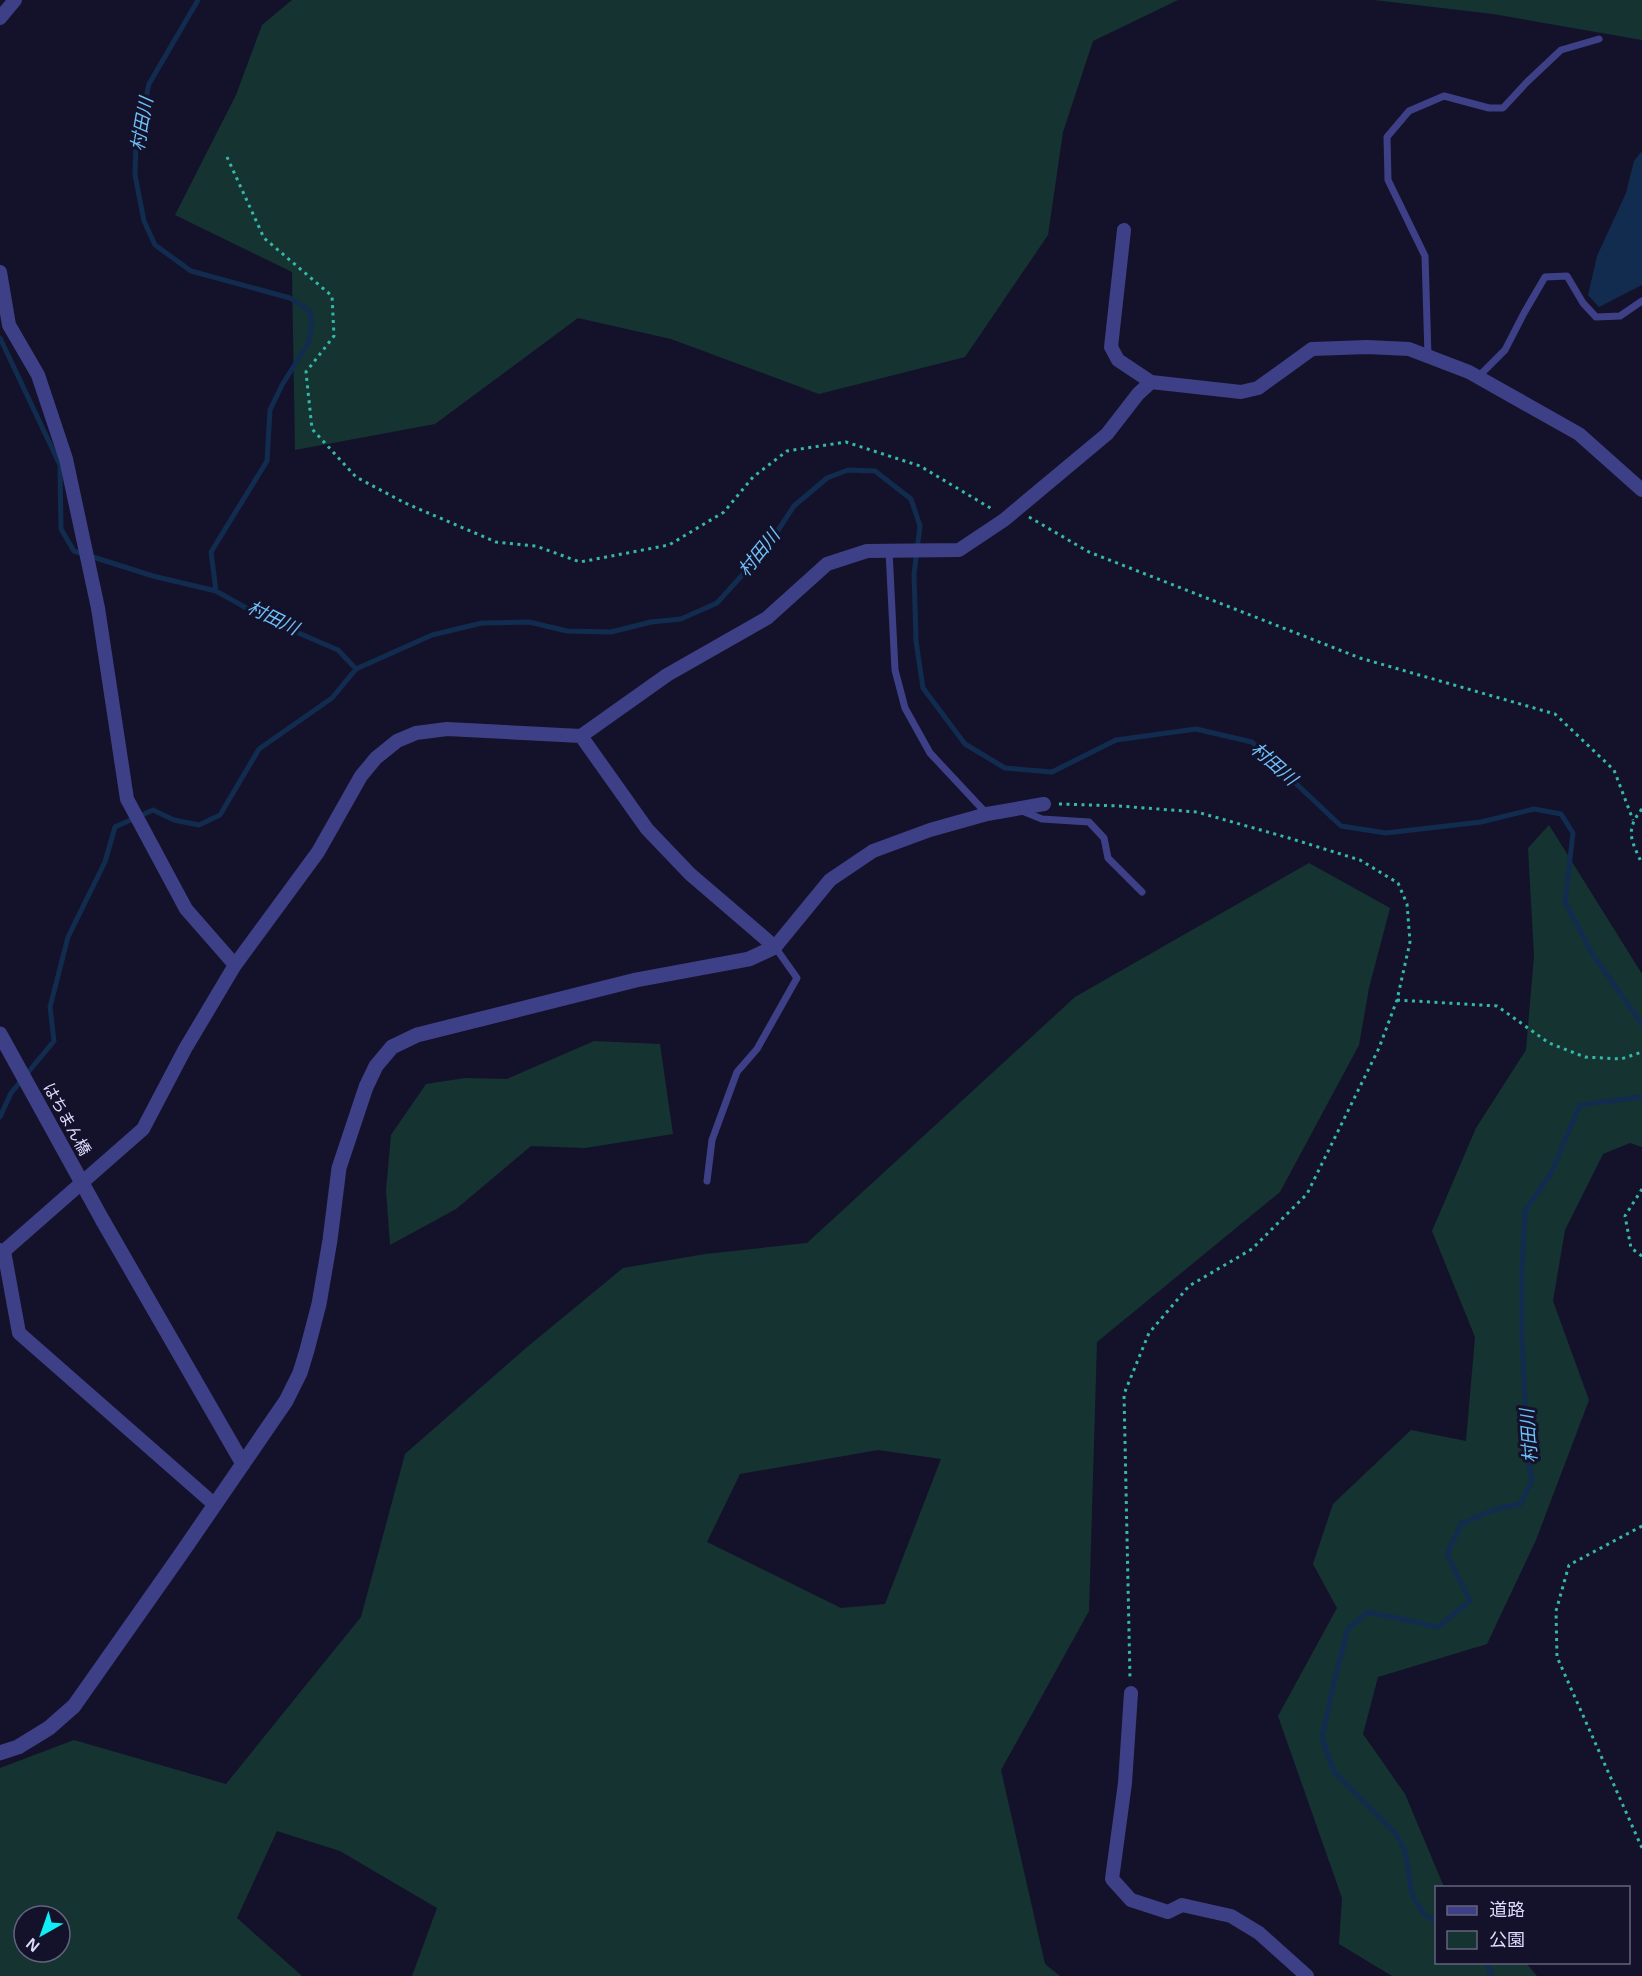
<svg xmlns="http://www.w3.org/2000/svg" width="1642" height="1976" viewBox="0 0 1642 1976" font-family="Arial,'Noto Sans JP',sans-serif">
<rect width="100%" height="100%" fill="#14122a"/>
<path fill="#153431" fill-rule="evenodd" d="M292,0H1178L1093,41L1063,132L1048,235L965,357L819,394L671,339L578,318L435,424L295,450L292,272L175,215L236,95L262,25Z
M1374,0H1642V40L1493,14Z
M1549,825L1642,974V1147L1630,1143L1603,1154L1565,1230L1553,1301L1589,1400L1536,1540L1487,1644L1378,1677L1363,1734L1405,1794L1444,1887L1436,1888V1962L1526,1963L1537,1976H1392L1339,1944L1342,1898L1278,1716L1337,1608L1313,1564L1333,1504L1411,1430L1466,1441L1475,1337L1432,1231L1476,1128L1526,1050L1534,956L1528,848Z
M1309,863L1390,908L1369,988L1359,1045L1280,1192L1097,1342L1089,1611L1001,1770L1045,1964L1060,1976H412L437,1908L340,1851L277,1831L237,1918L302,1976H0V1768L74,1740L226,1784L361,1617L405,1454L526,1348L623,1268L705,1254L807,1243L1075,997ZM878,1450L941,1459L885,1604L841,1608L707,1542L740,1474ZM24,1916H60V1952H24Z
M594,1041L660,1044L673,1134L585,1148L531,1146L456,1209L390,1245L386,1190L391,1135L426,1084L465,1078L507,1079Z"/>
<path fill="#112c4e" d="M1642,151V285L1599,307L1588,295L1597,256L1626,193L1634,161Z"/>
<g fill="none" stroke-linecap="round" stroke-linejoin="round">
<path stroke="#112c4e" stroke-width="5" d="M198,0L149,84L136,141L135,175L144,221L155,245L191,271L290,298L309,310L312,323L309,342L282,385L270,410L267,461L211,552L216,591
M0,338L60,465L61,529L74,551L153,576L216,591L266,619L338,650L356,669
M0,1117L11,1093L54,1041L50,1007L68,937L105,862L115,827L153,810L174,820L199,825L220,815L259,749L332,698L356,669L432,635L482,623L529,622L567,631L611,632L651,622L681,619L717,603L765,550L794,506L827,478L848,470L875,471L911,499L920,526L914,574L916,641L923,688L965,744L1005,768L1052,772L1116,740L1196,729L1252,742L1341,826L1386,833L1481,822L1534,809L1561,814L1573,833L1565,902L1593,955L1642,1024
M1436,1922L1423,1913L1412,1895L1405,1850L1395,1833L1334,1772L1322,1738L1335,1678L1348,1629L1368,1612L1438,1627L1470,1601L1447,1554L1461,1524L1496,1509L1520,1504L1532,1481L1527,1451L1522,1335V1269L1525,1211L1551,1173L1580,1105L1642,1097
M1486,1962L1492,1976"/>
<path stroke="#35b8a9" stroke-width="3" stroke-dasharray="3 4.5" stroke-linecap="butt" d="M227,157L264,238L332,296L334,336L306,372L312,429L356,477L405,503L496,542L536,546L580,562L669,545L724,512L753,477L787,451L846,442L920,466L992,509
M1029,517L1089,552L1360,658L1555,714L1614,770L1633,820
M1059,804L1119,806L1197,812L1289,838L1360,860L1398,883L1407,904L1410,942L1397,1000L1379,1048L1307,1194L1252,1249L1189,1286L1149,1333L1124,1394L1130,1679
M1642,809C1624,831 1632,841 1642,864
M1397,1000L1497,1006L1549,1043L1585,1057L1621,1059L1642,1052
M1642,1189L1625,1216L1631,1248L1642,1256
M1642,1526L1569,1565L1556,1611L1557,1657L1642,1848"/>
<path stroke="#3e4087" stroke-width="7" d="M1428,356L1425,256L1388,180L1387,137L1409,111L1444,96L1489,108H1503L1526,83L1561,50L1599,39
M1478,377L1505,350L1524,313L1545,277L1567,276L1583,303L1596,317L1620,316L1642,301
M889,551L895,670L905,708L930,753L987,814
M1022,811L1042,819L1089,822L1104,838L1108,858L1142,892
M707,1181L712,1140L737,1072L757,1049L797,978L775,947"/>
<path stroke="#3e4087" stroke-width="14" d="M0,18L15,0
M1124,230L1111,347L1118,360L1151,382
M0,272L9,325L38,375L66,459L98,608L127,799L186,909L235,965
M581,736L647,829L690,874L775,947L830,880L873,851L930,830L987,814L1044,804
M0,1250L4,1251L143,1129L185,1049L235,965L318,852L361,776L376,758L397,741L416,733L447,729L581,736L667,675L767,618L827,564L867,551L959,550L1004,520L1107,434L1138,394L1151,382L1241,392L1258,388L1312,349L1367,347L1409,349L1469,372L1579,434L1642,490
M4,1251L19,1333L215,1505
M1131,1693L1125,1783L1112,1879L1131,1900L1168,1912L1182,1905L1231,1916L1259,1933L1307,1976"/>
<path stroke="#3e4087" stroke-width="15" d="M103,1221L243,1464
M0,1753L18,1747L49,1728L74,1706L181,1554L286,1401L300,1373L307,1350L319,1304L330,1240L339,1168L366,1087L376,1066L392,1047L417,1035L636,980L749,959L775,947"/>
<path stroke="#3e4087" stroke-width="15" d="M0,1034L103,1221"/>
</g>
<g text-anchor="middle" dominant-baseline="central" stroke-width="6" stroke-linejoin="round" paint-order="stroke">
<g font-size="16" fill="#dddcfe" stroke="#14122a">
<text transform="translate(67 1119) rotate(61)">はちまん橋</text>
</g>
<g font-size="18" font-style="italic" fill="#6dc1fa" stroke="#14122a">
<text transform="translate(142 124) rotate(-80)">村田川</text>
<text transform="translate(759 553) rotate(-51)">村田川</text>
<text transform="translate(273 618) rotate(26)">村田川</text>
<text transform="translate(1274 764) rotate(41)">村田川</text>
<text transform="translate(1529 1436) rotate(-94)">村田川</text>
</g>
</g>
<rect x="1435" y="1886" width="195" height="78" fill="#14122a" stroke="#64637f" stroke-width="1.5"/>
<rect x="1447" y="1906" width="30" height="9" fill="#3e4087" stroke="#64637f" stroke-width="1.5"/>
<text x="1489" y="1916" font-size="18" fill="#dddcfe">道路</text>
<rect x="1447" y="1931" width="30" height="18" fill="#153431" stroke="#64637f" stroke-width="1.5"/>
<text x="1489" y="1946" font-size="18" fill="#dddcfe">公園</text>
<g transform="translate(42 1934) rotate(220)"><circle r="28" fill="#14122a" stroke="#64637f" stroke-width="1.5"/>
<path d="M0-4.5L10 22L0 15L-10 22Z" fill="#0fedf7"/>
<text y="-9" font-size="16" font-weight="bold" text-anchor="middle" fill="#dddcfe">N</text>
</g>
</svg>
